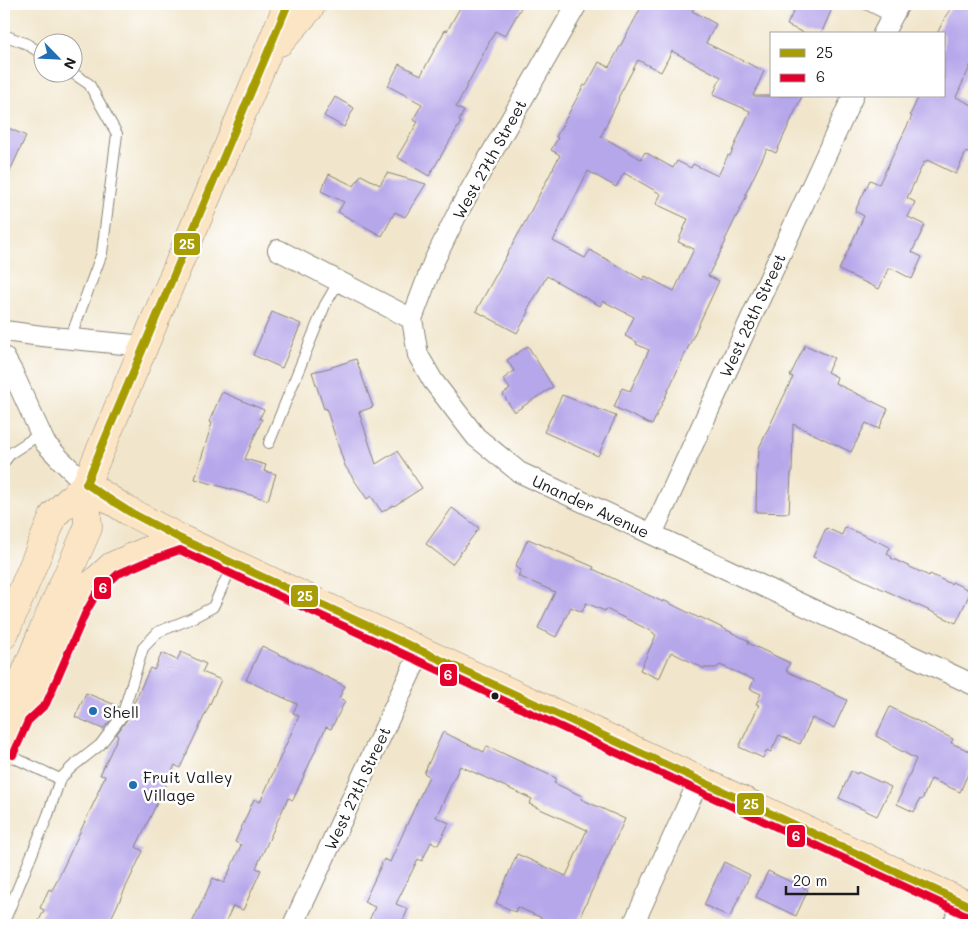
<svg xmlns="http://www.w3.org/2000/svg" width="978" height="929" viewBox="0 0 978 929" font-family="Mali,sans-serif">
<rect width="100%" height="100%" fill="#fff"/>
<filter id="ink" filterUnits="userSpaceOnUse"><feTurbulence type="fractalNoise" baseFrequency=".02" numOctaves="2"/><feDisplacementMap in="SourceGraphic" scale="10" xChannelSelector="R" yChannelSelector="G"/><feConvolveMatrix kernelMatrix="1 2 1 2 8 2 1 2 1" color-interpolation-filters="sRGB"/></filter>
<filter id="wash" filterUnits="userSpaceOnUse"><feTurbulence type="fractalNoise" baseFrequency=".0096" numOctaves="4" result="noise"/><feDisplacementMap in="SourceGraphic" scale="20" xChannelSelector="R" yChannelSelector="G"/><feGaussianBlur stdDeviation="1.12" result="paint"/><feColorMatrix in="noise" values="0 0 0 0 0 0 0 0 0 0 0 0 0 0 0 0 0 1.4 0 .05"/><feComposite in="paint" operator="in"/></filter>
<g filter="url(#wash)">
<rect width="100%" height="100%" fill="#f1e6cc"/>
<g id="blocks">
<path fill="#b6a6ea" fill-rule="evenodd" d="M462,4H523L505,36L495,31L456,107L464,111L459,121L461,122L429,176L397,157L418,122L413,120L422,104L388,86L399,64L421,75L445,30L447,31Z
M643,4H696L692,11L716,24L706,43L764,71L753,96H802L776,153L767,149L745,195H747L725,240L726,241L708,276L719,281L652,425L614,407L622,388L630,391L649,350L636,344L637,342L625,336L634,317L603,301L600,306L547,276L527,311L529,312L517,333L476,311L525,222L560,155L551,150L558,138L556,137L584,85L586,86L599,62L609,67ZM672,51L721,77L713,95L750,111L730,156L728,155L718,176L693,164L691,168L677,161L673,168L645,152L641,159L601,136L619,99L618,98L638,60L661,72ZM588,171L616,187L624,173L661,194L656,204L688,219L678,242L694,249L674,291L645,276L643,280L590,250L585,258L553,241Z
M797,4H834L821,34H806L787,25Z
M954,4H974V58L956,97L974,106V156L966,152L956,174L927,160L926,163L924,162L907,198L915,202L908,217L925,225L912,252L922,257L912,279L889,267L879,289L839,270L864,216L855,211L870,180L879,184L912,116L910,115L919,96H944V34H937L945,17Z
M335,97L354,108L344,127L324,116Z
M4,126L26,136L4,184Z
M387,173L426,184L405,217L395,212L382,236L338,212L344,202L321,191L329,174L354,186L361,175L380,185Z
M272,312L301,324L282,368L253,355Z
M805,345L834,358L827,372L837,377L835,383L888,409L879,429L866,423L851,452L793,424L792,473H791L789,513L756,512L757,465H758L759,448L793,377L790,376Z
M528,346L553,387L514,412L503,394L510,389L503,379L514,371L507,360Z
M356,359L373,407L359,412L376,464L397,451L422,488L394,506L393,505L382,512L371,496L367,499L345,466L326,408L324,409L312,372L329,368Z
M222,392L264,410L259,419H262L245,459L266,465L264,471L276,474L268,500L195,479L212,423L209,422Z
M562,395L616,416L598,456L544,432Z
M452,508L479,528L452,564L426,544Z
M845,527L890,547L887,554L892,557L891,558L929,576L930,574L951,584L952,582L971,591L956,623L813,557L826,528L842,535Z
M528,539L594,567L593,569L663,602V600L699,618L700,617L749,641L748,643L790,663L786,671L834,693V694L847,700L834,728L812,718L800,744L779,735L771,752L767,750L763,758L739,747L759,705L756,704L761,694L750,689L754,680L720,665L716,668H703L671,652L659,679L640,670L656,635L653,633V632L606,609L605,611L586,603L582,612L571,607L556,637L538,628L555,592L518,576L521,570L515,567Z
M262,646L345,686L339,698L345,701L331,729L326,727L293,800L288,798L256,868L261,870L243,910L233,906L224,925H191L213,878L224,883L241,845L235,842L254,799L260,802L299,716L293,713L297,704L246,680Z
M181,652L206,664L202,672L221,680L180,768L175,765L136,847L143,851L108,925H37L44,910L40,908L49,889L52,891L98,794H97L105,776L100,775L118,736L116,735L128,718L133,705L150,668L154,670L162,653L177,660Z
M86,693L118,706L116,713L103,729L75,717Z
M890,707L953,739L951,743L974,753V760L960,792L931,779L922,800L920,799L914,812L897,804L916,759L892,746L891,744L876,736Z
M443,732L484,752L487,746L556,778L554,783L582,796L581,799L625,819L576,925H558L517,907L515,912L496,903L517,854L566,876L587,830L529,804L532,799L460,766L436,817L449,823L438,845L431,842L422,861L418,859L396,904L408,909L401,925H367L375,907L364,902L384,859L390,862L429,776L424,773Z
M851,771L857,774L858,772L891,787L877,816L839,798Z
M724,862L750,875L730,917L704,905Z
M768,871L808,890L796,916L756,897Z"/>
</g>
</g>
<g filter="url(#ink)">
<use href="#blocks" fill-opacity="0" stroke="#868174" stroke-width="1"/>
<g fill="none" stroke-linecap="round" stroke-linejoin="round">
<g stroke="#868174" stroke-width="12">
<path id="service" d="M866,4L892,17
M4,35L27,44L42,54
M70,339L102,253L117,134L89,84L71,72
M269,443L325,305L339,281
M4,462L11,453L40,434
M4,753L60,779L72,767L100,745L122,716L143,648L158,632L190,619L213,607L233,564
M4,922L48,815L60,779
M947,925L959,901"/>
</g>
<g stroke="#868174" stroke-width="22">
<path id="minor" d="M577,4L459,210L433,263L412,319L418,355L433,381L476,437L519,472L974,685
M883,34L899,4
M278,250L412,319
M4,331L42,336L144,346
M4,357L13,373L39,430L45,443L61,460L86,484
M652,534L853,96
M293,925L421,650
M633,925L699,780"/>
</g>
<g stroke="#868174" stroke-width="29">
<path id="secondary" d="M280,42L309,9L312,4
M86,484L128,511L181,539L974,908
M4,635L54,515L86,484L288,4
M20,715L37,699L76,610L88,588L112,566L144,552L181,539
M4,751L20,715L18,692L41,635L88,528L86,484"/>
</g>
<use href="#service" stroke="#fff" stroke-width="10"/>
<use href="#minor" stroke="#fff" stroke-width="20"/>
<use href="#secondary" stroke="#fce5c4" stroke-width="28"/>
<g stroke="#fff" stroke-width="11">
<path id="bus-1" d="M86,484L128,511L181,539L974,908
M86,484L288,4"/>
</g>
<g stroke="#fff" stroke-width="11">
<path id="bus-2" d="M13,755L28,721L46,704L85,614L96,594L118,574L148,561L180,550L970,917"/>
</g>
<use href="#bus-1" stroke="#a89d04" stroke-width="8"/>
<use href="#bus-2" stroke="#e4002b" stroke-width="8"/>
</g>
</g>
<circle fill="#1c1c1c" stroke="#fff" stroke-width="2" cx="495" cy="696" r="4.5"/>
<g fill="#1f6fb2" stroke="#fff" stroke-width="2">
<circle cx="93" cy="711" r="5"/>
<circle cx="133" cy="785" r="5"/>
</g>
<g text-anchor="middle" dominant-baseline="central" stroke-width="5" stroke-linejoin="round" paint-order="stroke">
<g font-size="16" fill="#1c1c1c" stroke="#fff">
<text transform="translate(489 159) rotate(-61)">West 27th Street</text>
<text transform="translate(752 315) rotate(-65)">West 28th Street</text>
<text transform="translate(591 506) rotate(25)">Unander Avenue</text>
<text transform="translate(357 788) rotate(-65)">West 27th Street</text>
</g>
<g font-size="16" fill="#1c1c1c" stroke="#fff" text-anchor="start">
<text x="103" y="711">Shell</text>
<text x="143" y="776">Fruit Valley<tspan x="143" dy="18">Village</tspan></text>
</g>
</g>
<g stroke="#fff" stroke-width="2">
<rect x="173" y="232" width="28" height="24" rx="5" fill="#a89d04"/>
<rect x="93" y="576" width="19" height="24" rx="5" fill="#e4002b"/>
<rect x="290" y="584" width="29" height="24" rx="5" fill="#a89d04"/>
<rect x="439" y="663" width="19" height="24" rx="5" fill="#e4002b"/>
<rect x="736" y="792" width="29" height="24" rx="5" fill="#a89d04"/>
<rect x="786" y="824" width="20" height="24" rx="5" fill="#e4002b"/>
</g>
<g font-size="14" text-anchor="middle" font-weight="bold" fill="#fff">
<text x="187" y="249">25</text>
<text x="103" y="593">6</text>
<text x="305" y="601">25</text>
<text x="448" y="680">6</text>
<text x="751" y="809">25</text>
<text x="796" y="841">6</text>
</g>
<rect width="978" height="929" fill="none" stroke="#fff" stroke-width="20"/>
<rect x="770" y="32" width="175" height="65" fill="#ffffff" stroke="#a4a4a4"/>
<rect x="780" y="49" width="25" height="8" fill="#a89d04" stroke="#a4a4a4"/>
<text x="816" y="58" font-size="15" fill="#1c1c1c">25</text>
<rect x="780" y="74" width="25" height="8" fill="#e4002b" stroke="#a4a4a4"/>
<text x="816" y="82" font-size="15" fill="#1c1c1c">6</text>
<g transform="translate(58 58) rotate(114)"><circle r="24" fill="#ffffff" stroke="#a4a4a4"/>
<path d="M0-4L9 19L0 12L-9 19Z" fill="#1f6fb2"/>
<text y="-8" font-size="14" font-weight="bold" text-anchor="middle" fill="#1c1c1c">N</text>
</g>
<path d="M786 886v8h72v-8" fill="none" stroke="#1c1c1c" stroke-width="2.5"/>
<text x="793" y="886" font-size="15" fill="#1c1c1c" stroke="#ffffff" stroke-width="4" paint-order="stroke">20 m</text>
</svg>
